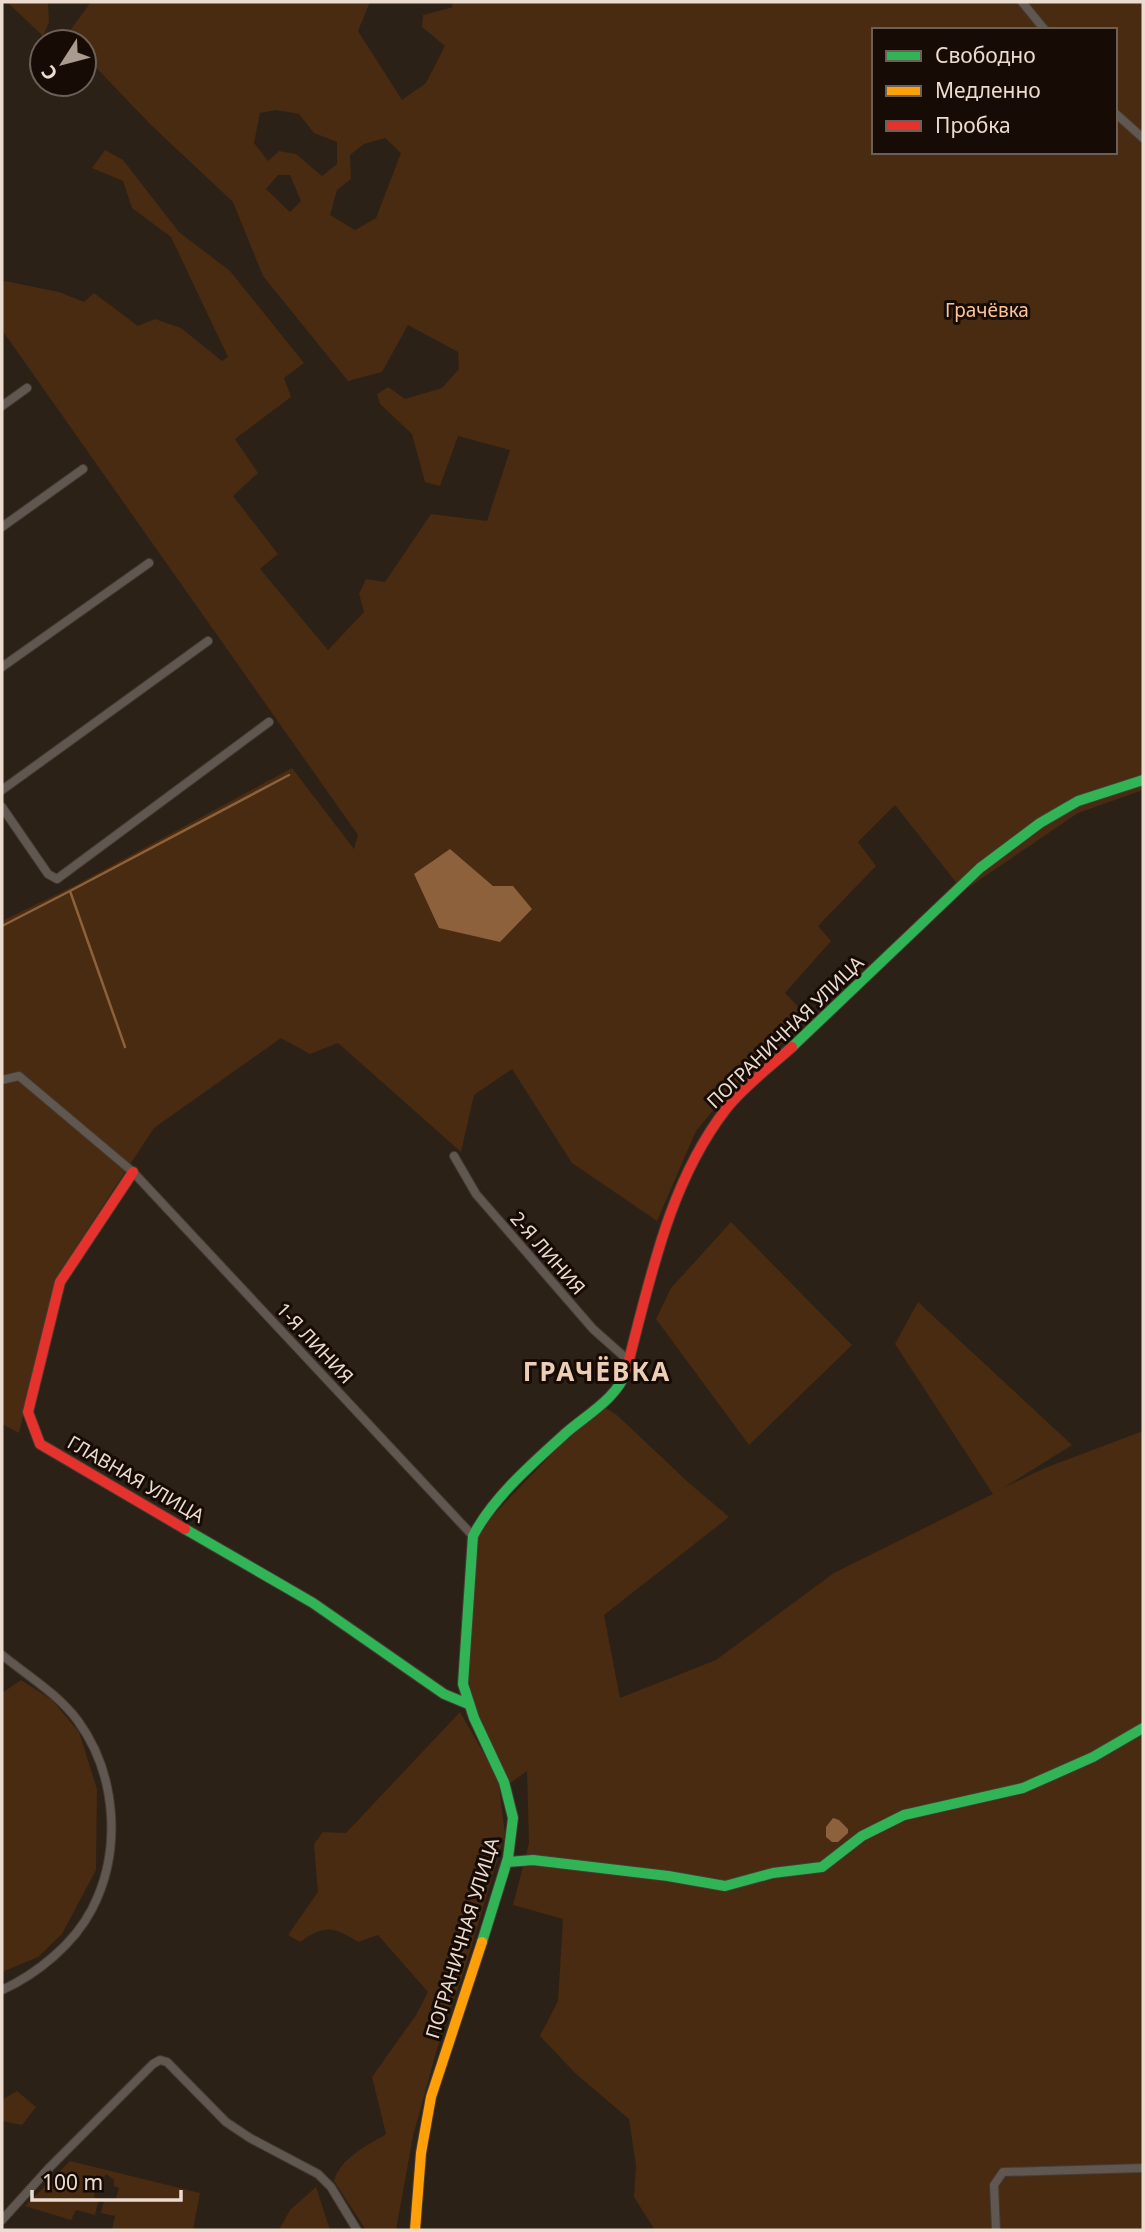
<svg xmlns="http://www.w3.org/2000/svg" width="1145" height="2232" viewBox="0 0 1145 2232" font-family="'Noto Sans',sans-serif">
<rect width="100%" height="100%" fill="#2c2116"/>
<path fill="#482b10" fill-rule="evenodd" d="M7,2H48L49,22L43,36Z
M91,2H370L358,31L402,100L426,83L445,46L422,27L423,15L453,7L451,2H1143V790L1078,813L963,891L895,805L858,842L876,866L818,926L831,941L785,993L809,1018L729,1091L696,1131L657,1221L572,1163L512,1069L474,1095L461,1152L338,1043L310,1054L281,1038L154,1128L121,1178L55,1279L19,1433L2,1424V921L72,887L292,768L354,849L358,835L2,330V283L5,281L59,292L84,302L94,293L138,326L155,319L181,328L222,361L228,357L171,237L132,208L123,181L92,168L105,150L123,160L179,232L230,271L304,363L284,378L291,397L235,439L258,473L233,496L278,554L260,569L328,650L364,612L359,594L366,579L385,582L431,514L487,521L510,450L458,436L440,486L425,482L412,434L380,404L377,394L388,387L405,399L442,388L459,369L458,352L408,325L382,372L348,381L263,276L233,202L151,125L84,55V42H72L66,36ZM874,30H1115V152H874ZM276,110L299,114L314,133L337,142V164L322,176L296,154L279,151L268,161L254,143L260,113ZM385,138L401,153L376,218L355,230L330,215L337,190L351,179L350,155L364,144ZM278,175H290L301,201L290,212L266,189ZM493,886L532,908L500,942Z
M731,1222L852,1345L749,1445L656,1319L671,1288Z
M918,1302L1072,1445L1003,1488L1045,1468L1143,1431V2230H655L634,2197L636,2166L629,2119L575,2073L540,2036L558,2001L563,1919L513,1905L529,1843L527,1771L506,1786L468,1704L473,1536L600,1404L618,1416L689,1483L729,1517L604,1615L620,1698L716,1660L834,1573L993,1494L895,1344Z
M21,1680L52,1700L79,1732L97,1789L96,1870L62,1934L38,1957L2,1972V1693Z
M460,1712L498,1778L505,1834L466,1965L437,2049L413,2136L396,2230H366L334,2181C340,2158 367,2146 386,2134L372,2077L416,2015L428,1992L378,1935L358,1942C333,1927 326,1924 300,1942L288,1935L318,1892L314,1844L323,1832L346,1833Z
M17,2091L36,2107L22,2125L2,2121V2100Z
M70,2161L200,2193L193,2230H112L115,2216L101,2213L104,2200L115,2201L119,2188L114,2186V2180L106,2174L104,2177L100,2176L96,2182L94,2197L99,2199L95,2215L76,2210L71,2220L25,2206Z
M316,2187L330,2230H279L290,2210Z"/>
<path fill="#8d613b" d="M450,849L493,886H513L532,909L500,942L439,928L414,874Z
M833,1818L839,1820L848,1829V1833L838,1842H832L826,1837V1827Z"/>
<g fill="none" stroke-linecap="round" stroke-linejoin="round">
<path stroke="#8d613b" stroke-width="2.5" d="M2,926L70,891
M125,1047L70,891L289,775"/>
<g stroke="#453b32" stroke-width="10">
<path id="street" d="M1022,2L1045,30
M1115,113L1143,138
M2,406L27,388
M2,527L83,469
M2,667L149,563
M2,790L208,641
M2,807L48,874L57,879L269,722
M2,1080L19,1076L133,1172L473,1536
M454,1156L476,1194L593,1329L629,1361
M2,1655C28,1676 58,1694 78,1721C117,1775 122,1851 92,1909C74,1944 37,1974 2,1990
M2,2220L49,2168L153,2064L160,2060L167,2062L226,2122L250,2138L318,2174L331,2187L357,2230
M996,2230L994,2185L1003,2172L1143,2168"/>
</g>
<g stroke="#453b32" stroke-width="12">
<path id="fast" d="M792,1047L980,868L1040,823L1078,801L1143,780
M185,1529L313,1603L444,1694L468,1704
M507,1862L533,1860L668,1876L725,1886L773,1873L822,1867L862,1836L904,1815L1023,1788L1093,1757L1143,1728
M482,1942L508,1858L513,1818L504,1782L474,1718L463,1684L473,1536C493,1497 535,1461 567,1432C587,1415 619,1396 626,1371"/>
</g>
<g stroke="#453b32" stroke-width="12">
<path id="slow" d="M415,2230L421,2153L431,2097L482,1942"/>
</g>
<g stroke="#453b32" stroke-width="12">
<path id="jam" d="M133,1172L60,1282L28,1412L40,1444L185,1529
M626,1371C650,1281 668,1184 726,1109C743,1087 771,1066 792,1047"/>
</g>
<use href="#street" stroke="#5f5750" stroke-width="8"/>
<use href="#fast" stroke="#30b455" stroke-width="10"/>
<use href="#slow" stroke="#ff9f0a" stroke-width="10"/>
<use href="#jam" stroke="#e5322d" stroke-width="10"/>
</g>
<g text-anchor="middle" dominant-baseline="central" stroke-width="6" stroke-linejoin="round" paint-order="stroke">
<g font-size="19" fill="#fdc395" stroke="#160c05">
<text x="987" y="310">Грачёвка</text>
</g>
<g font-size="19" fill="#ecdcd0" stroke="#160c05">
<text transform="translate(785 1032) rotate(-44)">ПОГРАНИЧНАЯ УЛИЦА</text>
<text transform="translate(548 1253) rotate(49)">2-Я ЛИНИЯ</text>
<text transform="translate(315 1343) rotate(47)">1-Я ЛИНИЯ</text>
<text transform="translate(136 1479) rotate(30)">ГЛАВНАЯ УЛИЦА</text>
<text transform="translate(462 1938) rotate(-73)">ПОГРАНИЧНАЯ УЛИЦА</text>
</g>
<g font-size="26" font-weight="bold" letter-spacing="2" fill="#ecceb7" stroke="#160c05">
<text x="597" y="1371">ГРАЧЁВКА</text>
</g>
</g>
<rect width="1145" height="2232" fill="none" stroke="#ecdcd0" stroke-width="7"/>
<rect x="872" y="28" width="245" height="126" fill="#160c05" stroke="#6c5f56" stroke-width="2"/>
<rect x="886" y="51" width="35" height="10" fill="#30b455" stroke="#6c5f56" stroke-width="2"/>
<text x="935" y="63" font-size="21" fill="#ecdcd0">Свободно</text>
<rect x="886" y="86" width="35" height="10" fill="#ff9f0a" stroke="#6c5f56" stroke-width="2"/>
<text x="935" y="98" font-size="21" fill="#ecdcd0">Медленно</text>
<rect x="886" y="121" width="35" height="10" fill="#e5322d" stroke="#6c5f56" stroke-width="2"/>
<text x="935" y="133" font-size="21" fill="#ecdcd0">Пробка</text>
<g transform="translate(63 63) rotate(234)"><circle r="33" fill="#160c05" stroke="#6c5f56" stroke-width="2"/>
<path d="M0-5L12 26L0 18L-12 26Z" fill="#a99b8f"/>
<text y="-10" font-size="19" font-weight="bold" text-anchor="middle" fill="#ecdcd0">С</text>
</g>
<path d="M32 2190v10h149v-10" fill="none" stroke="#ecdcd0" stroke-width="3.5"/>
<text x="42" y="2190" font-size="21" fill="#ecdcd0" stroke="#160c05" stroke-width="5" paint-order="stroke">100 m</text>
</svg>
